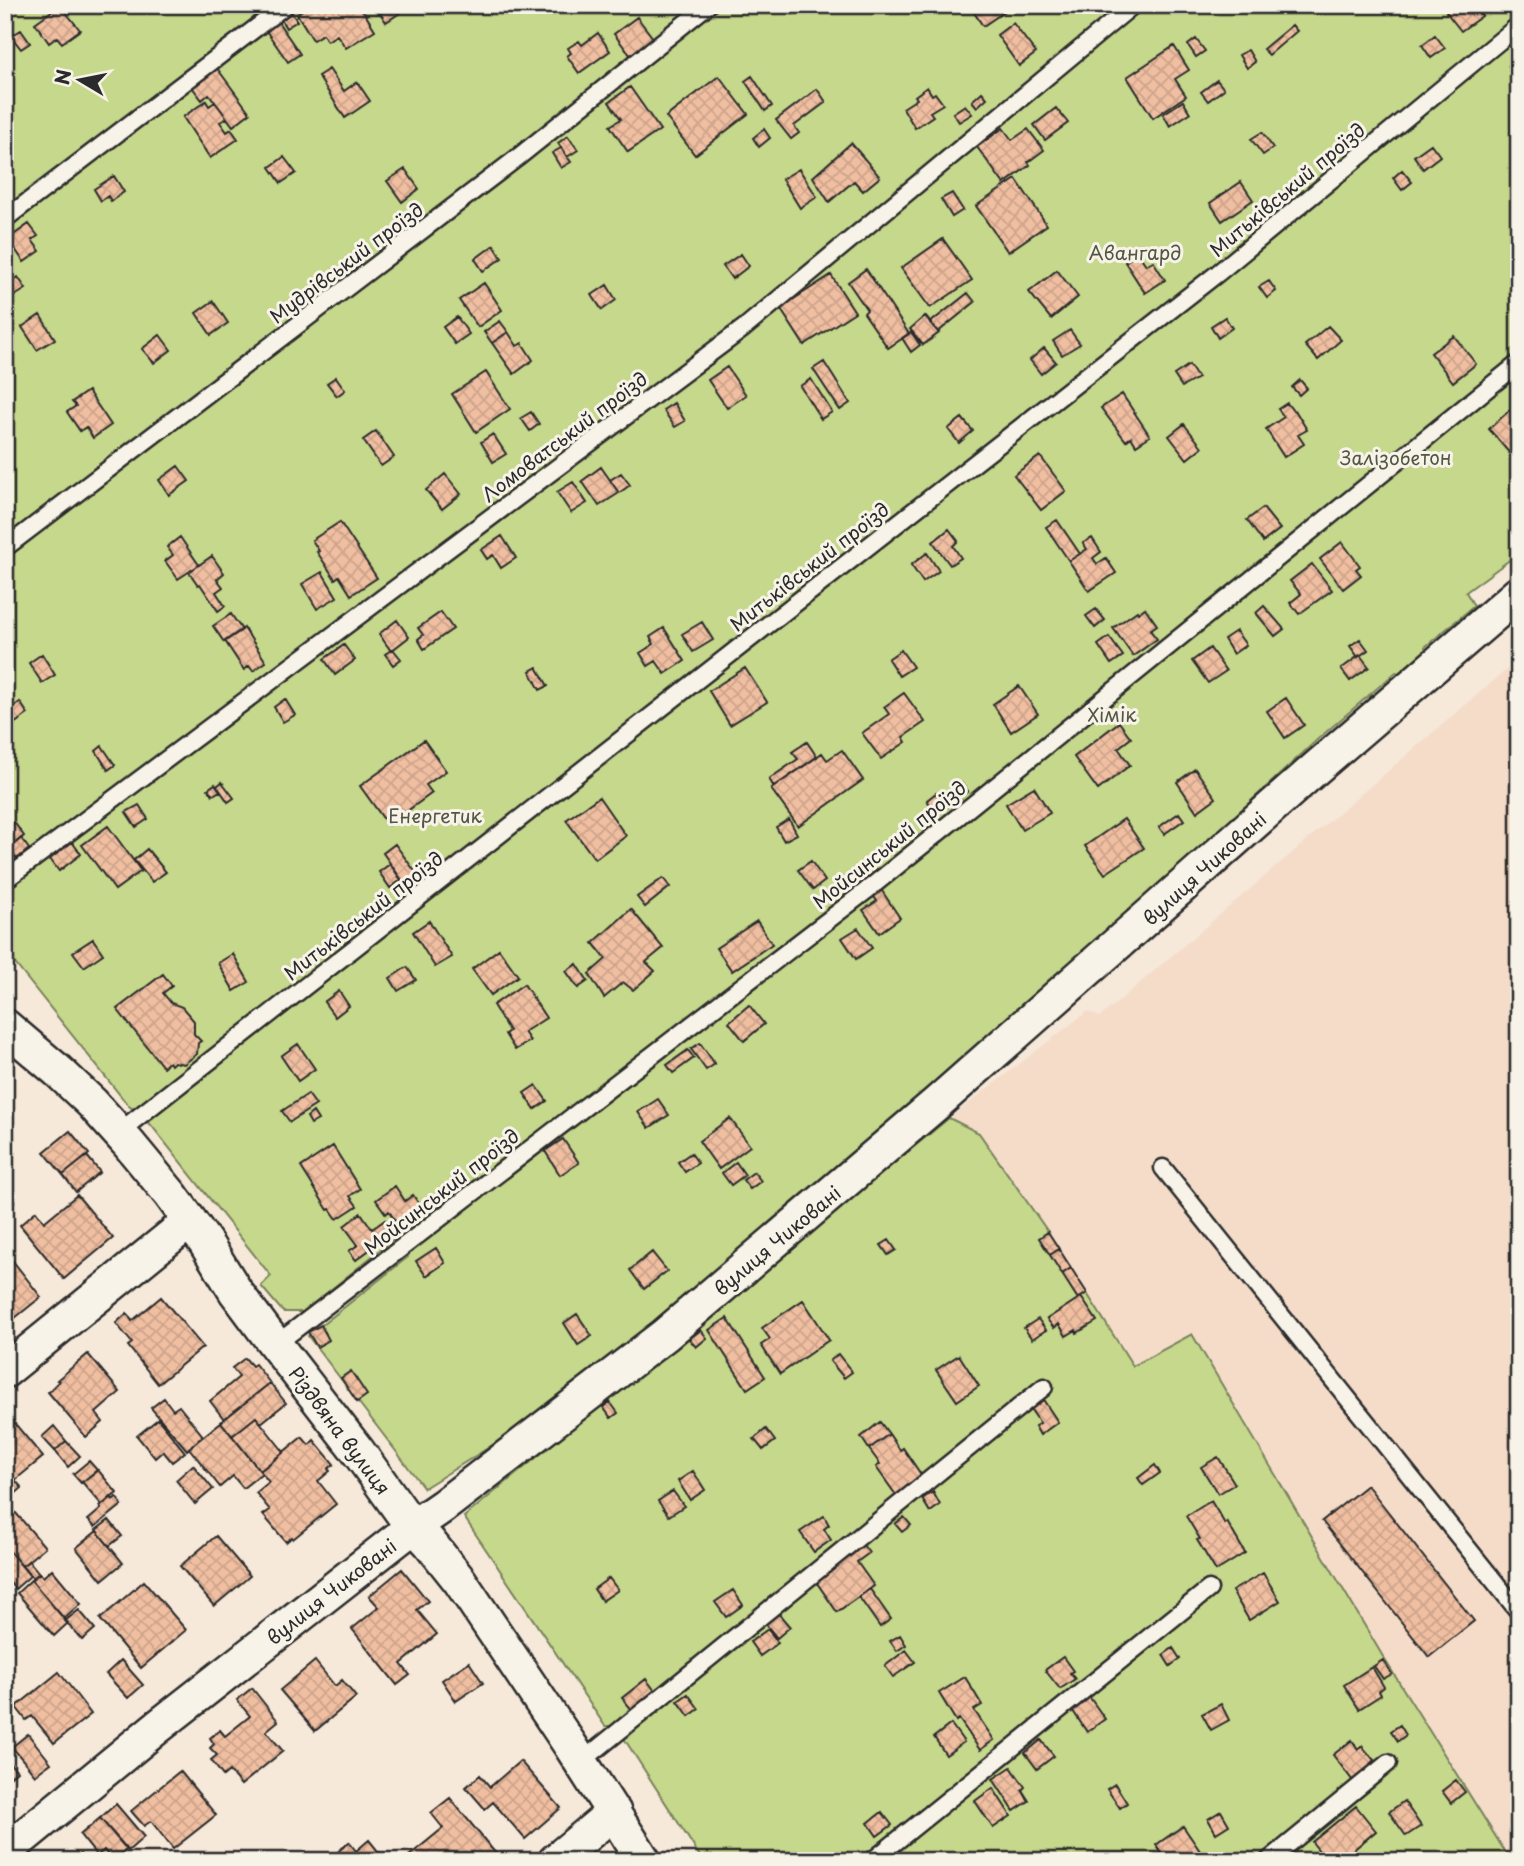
<svg xmlns="http://www.w3.org/2000/svg" width="1524" height="1866" viewBox="0 0 1524 1866" font-family="'Playpen Sans',sans-serif">
<defs>
<pattern id="building-cross-hatch" width="8" height="8" patternUnits="userSpaceOnUse" patternTransform="scale(1.75)"><rect width="8" height="8" fill="#f0bfa1"/><path d="M0 0l8 8M0 8l8-8" fill="none" stroke="#cea48b"/></pattern>
</defs>
<rect width="100%" height="100%" fill="#f6e9da"/>
<filter id="ink" filterUnits="userSpaceOnUse"><feTurbulence type="fractalNoise" baseFrequency=".0143" numOctaves="2"/><feDisplacementMap in="SourceGraphic" scale="14" xChannelSelector="R" yChannelSelector="G"/><feConvolveMatrix kernelMatrix="1 2 1 2 8 2 1 2 1" color-interpolation-filters="sRGB"/></filter>
<g filter="url(#ink)">
<path fill="#f4dcc9" d="M1519,659V1861H1511L1385,1660L1192,1334L1133,1366L1046,1229L949,1118L1088,1011L1100,1017Z"/>
<path fill="#c6d88c" stroke="#78825c" stroke-width="2" d="M5,5H1519V553L1466,592L1474,606L1425,647V656L1403,674L1396,672L1318,739L1087,953L767,1237L523,1426L424,1488L308,1336L408,1257L400,1234L303,1312H283L261,1286L271,1276L151,1125L128,1105L5,951Z
M949,1118L979,1133L1046,1229L1133,1366L1192,1334L1385,1660L1511,1861H703L616,1726H605L464,1517Z"/>
<path fill="url(#building-cross-hatch)" stroke="#2b2b2b" stroke-width="2" d="M60,5L80,30L62,43L57,37L49,43L35,23Z
M309,5H372L363,11L375,30L346,48L337,35L327,41L323,34L313,40L297,14Z
M375,5H403L406,9L386,22Z
M787,5H805L793,14Z
M969,5H1014L983,26Z
M1455,5H1475L1482,16L1461,31L1446,12Z
M287,6L297,21L286,28L277,13Z
M274,16L300,54L288,62L262,25Z
M637,17L653,38L631,56L614,34Z
M1013,23L1036,53L1019,66L997,35Z
M1292,25L1297,31L1269,55L1263,49Z
M21,30L30,43L21,49L11,36Z
M598,33L610,51L579,73L567,56L571,53L568,48L579,41L582,45Z
M1435,35L1445,48L1431,58L1422,45Z
M1196,39L1205,51L1196,57L1188,45Z
M1174,46L1189,70L1175,79L1186,96L1153,118L1127,77Z
M1248,50L1255,62L1247,68L1239,55Z
M1519,59V79L1509,66Z
M214,64L250,113L233,126L209,94L202,100L189,83Z
M329,69L344,91L357,82L370,101L345,118L318,76Z
M719,76L748,114L695,155L666,117Z
M752,76L772,106L765,111L745,81Z
M1217,80L1224,89L1208,101L1201,92Z
M630,87L660,130L628,152L610,126L621,119L609,102Z
M927,87L932,95L935,93L943,104L930,112L933,116L915,128L903,108L917,99L915,96Z
M817,89L826,102L794,126L799,133L791,139L776,120Z
M982,92L987,98L977,107L972,101Z
M206,101L209,106L215,102L227,118L220,122L227,132L231,129L238,139L210,158L183,117Z
M1183,101L1190,113L1170,126L1163,114Z
M965,105L972,114L959,122L953,113Z
M1056,108L1068,123L1045,140L1034,125Z
M1003,128L1012,140L1028,129L1044,150L1028,162L1030,165L1004,184L977,147Z
M764,129L770,138L759,147L753,138Z
M1262,132L1273,148L1263,155L1251,139Z
M568,136L578,150L567,157L558,143Z
M851,143L880,177L863,191L854,181L829,202L813,177Z
M1431,144L1440,156L1423,169L1414,156Z
M561,148L571,162L561,168L552,153Z
M284,157L296,173L281,183L270,167Z
M405,169L419,189L402,202L387,181Z
M799,169L817,197L800,208L782,179Z
M1402,170L1412,182L1402,190L1393,178Z
M114,176L124,192L111,201L108,196L101,201L94,189Z
M1016,179L1047,225L1008,252L976,206Z
M1241,182L1253,200L1222,221L1210,203Z
M952,193L963,210L952,217L941,199Z
M29,224L38,236L32,240L40,251L24,262L8,239Z
M943,239L972,280L930,308L901,268Z
M494,245L502,258L483,271L475,259Z
M1138,253L1146,265L1153,261L1165,280L1145,293L1125,262Z
M741,254L749,266L732,279L723,266Z
M866,269L909,334L888,348L864,313L867,310L848,282Z
M1057,270L1078,297L1051,319L1029,292Z
M831,275L855,312L804,345L780,308Z
M18,277L26,289L8,300L5,296V285Z
M1269,281L1276,291L1267,298L1259,287Z
M484,283L502,310L478,327L459,300Z
M607,285L616,300L602,310L592,295Z
M968,293L975,302L938,332L930,323Z
M213,301L228,323L211,335L196,313Z
M40,315L55,339L37,350L22,327Z
M925,316L939,333L923,345L910,329Z
M457,317L469,334L455,344L443,327Z
M1225,317L1232,328L1218,338L1211,326Z
M500,321L508,332L492,343L484,332Z
M1328,326L1341,340L1318,360L1305,345Z
M1070,330L1080,344L1062,355L1053,341Z
M508,332L517,346L522,343L533,360L514,374L492,343Z
M911,332L920,345L911,352L902,338Z
M160,335L171,350L154,363L142,349Z
M1454,336L1476,364L1453,382L1431,353Z
M1044,348L1056,362L1041,374L1030,360Z
M824,362L850,403L840,410L813,369Z
M1189,365L1198,378L1182,387L1174,375Z
M727,367L746,395L727,408L708,380Z
M486,372L510,409L476,432L452,394Z
M336,377L345,390L337,396L327,383Z
M811,379L832,412L821,419L800,386Z
M1300,380L1307,388L1299,395L1292,387Z
M88,391L111,425L93,438L86,427L80,431L67,412L76,406L72,402Z
M1122,394L1150,436L1136,445L1131,437L1126,441L1101,408Z
M674,403L685,421L675,427L663,410Z
M1287,403L1293,411L1295,410L1307,430L1298,435L1304,444L1284,457L1266,429L1284,417L1278,409Z
M1512,408L1519,415V448L1511,455L1489,429Z
M531,412L539,424L530,431L521,418Z
M962,418L973,431L959,443L948,429Z
M1184,424L1202,447L1187,459L1169,436Z
M376,431L394,457L381,466L363,440Z
M493,434L506,454L493,462L481,442Z
M1040,456L1066,491L1041,510L1014,475Z
M178,466L189,481L169,495L159,480Z
M601,467L619,493L599,506L582,481Z
M621,473L630,485L619,493L610,480Z
M445,474L461,494L442,509L426,490Z
M573,482L587,503L571,513L557,492Z
M1263,508L1280,529L1263,542L1247,520Z
M1057,520L1080,554L1069,561L1046,527Z
M340,522L377,578L351,595L339,576L335,579L317,552L319,551L312,540Z
M949,529L958,541L953,546L961,558L950,565L933,542Z
M502,536L516,558L501,568L493,555L487,559L481,550Z
M180,537L199,565L178,579L165,561L173,555L167,547Z
M1092,538L1101,552L1093,558L1097,564L1106,558L1116,573L1089,591L1069,561L1087,549L1083,543Z
M1342,542L1360,566L1356,569L1361,575L1343,589L1320,559Z
M927,553L939,571L923,582L911,565Z
M212,556L224,573L217,579L223,587L216,592L225,606L218,611L200,584L198,585L189,572Z
M1312,564L1332,590L1299,614L1290,603L1301,594L1290,581Z
M322,572L337,597L317,609L302,584Z
M1264,606L1284,629L1275,636L1256,613Z
M1145,608L1157,625L1150,630L1157,639L1133,656L1113,628L1137,611L1138,613Z
M1096,609L1105,620L1095,628L1086,616Z
M441,612L453,629L424,649L418,639L423,635L418,628Z
M231,614L242,630L224,642L213,626Z
M397,620L409,637L391,651L379,634Z
M702,622L713,640L693,652L682,634Z
M244,628L266,662L253,671L249,666L244,670L225,641Z
M664,628L685,661L665,674L656,661L648,666L640,653L654,644L650,637Z
M1236,631L1246,645L1233,654L1224,639Z
M1109,637L1123,656L1111,664L1098,645Z
M1360,639L1368,650L1358,657L1350,646Z
M344,645L355,660L335,675L324,659Z
M1210,648L1226,671L1208,683L1192,661Z
M393,649L401,659L393,665L385,654Z
M901,650L913,667L899,676L888,659Z
M42,654L55,675L42,683L29,663Z
M1360,655L1369,667L1350,681L1341,669Z
M537,667L548,686L540,690L530,671Z
M745,668L767,702L730,725L709,691Z
M1019,686L1038,714L1011,732L993,704Z
M904,693L925,722L903,737L906,742L881,759L862,733L889,714L884,707Z
M1286,698L1304,725L1285,738L1267,711Z
M285,699L295,715L283,722L274,707Z
M20,702L28,714L15,723L7,712Z
M1119,722L1131,738L1118,748L1130,765L1098,790L1074,757Z
M424,740L446,771L426,785L432,793L388,825L360,786Z
M807,742L817,757L774,787L769,779L798,759L792,752Z
M102,746L115,765L108,770L96,751Z
M842,750L863,780L798,826L771,789L822,753L827,760Z
M1195,769L1216,798L1197,812L1177,782Z
M222,782L234,798L228,802L217,786Z
M961,783L968,791L948,807L942,799Z
M215,784L220,791L213,795L208,789Z
M1034,787L1050,813L1022,830L1006,804Z
M936,793L945,805L935,812L927,800Z
M599,797L626,836L595,859L566,820Z
M139,805L148,819L136,827L126,812Z
M1179,813L1184,820L1164,834L1159,827Z
M789,819L797,834L784,841L776,827Z
M1124,819L1144,848L1105,874L1085,846Z
M14,822L24,836L12,846L5,838V829Z
M108,826L141,871L115,890L82,845Z
M21,838L29,849L17,859L8,849Z
M72,842L81,854L59,871L50,859Z
M395,844L419,877L406,886L383,853Z
M147,849L166,872L152,882L134,860Z
M811,861L825,881L813,890L798,870Z
M390,864L401,880L390,888L379,872Z
M663,878L670,887L645,907L637,897Z
M880,888L900,918L879,933L863,910L877,901L872,894Z
M631,909L663,948L646,962L655,971L633,990L623,982L604,998L589,974L606,959L593,943Z
M429,921L452,957L435,967L413,932Z
M757,921L772,944L732,971L716,948Z
M858,928L872,948L856,959L842,938Z
M93,939L103,954L84,967L73,952Z
M499,949L518,976L491,995L472,969Z
M233,954L249,982L234,991L218,963Z
M577,964L588,981L578,988L566,971Z
M407,967L416,980L398,991L390,978Z
M163,974L172,986L163,993L171,1003L182,1007L194,1021V1034L201,1041L198,1043L197,1054L184,1064L174,1062L171,1065L169,1062L163,1067L117,1009Z
M524,984L546,1018L524,1032L530,1041L515,1050L505,1034L509,1031L493,1005Z
M339,991L349,1006L335,1017L324,1002Z
M749,1005L764,1024L744,1041L729,1022Z
M700,1043L715,1064L706,1070L691,1049Z
M298,1044L315,1069L298,1081L281,1056Z
M688,1050L694,1058L673,1073L667,1065Z
M536,1085L547,1101L535,1109L524,1093Z
M308,1094L316,1105L290,1122L282,1111Z
M658,1099L669,1115L649,1128L638,1112Z
M313,1112L318,1120L311,1124L307,1117Z
M730,1118L750,1146L719,1169L699,1141Z
M70,1131L89,1154L63,1175L44,1152Z
M5,1135L13,1145L5,1151Z
M563,1139L579,1163L560,1175L545,1151Z
M333,1146L360,1189L350,1196L357,1206L337,1219L330,1209L328,1210L301,1167Z
M691,1153L698,1163L685,1172L678,1162Z
M87,1156L100,1172L76,1192L63,1175Z
M473,1160L478,1169L471,1173L466,1165Z
M736,1162L745,1175L731,1185L722,1173Z
M754,1172L761,1181L750,1189L743,1180Z
M395,1186L405,1201L413,1195L423,1210L399,1227L389,1211L386,1214L376,1200Z
M5,1190L14,1202L5,1209Z
M77,1195L113,1238L64,1279L20,1225L36,1211L44,1222Z
M361,1213L372,1229L385,1220L393,1232L356,1260L349,1251L358,1245L344,1226Z
M1048,1232L1059,1249L1050,1255L1039,1238Z
M889,1240L896,1250L888,1255L881,1245Z
M436,1248L445,1263L426,1276L416,1261Z
M1059,1249L1071,1268L1062,1274L1050,1255Z
M652,1252L667,1271L644,1289L630,1270Z
M9,1256L41,1297L5,1326V1259Z
M1071,1268L1087,1293L1078,1299L1062,1274Z
M161,1297L203,1347L158,1384L128,1346L132,1343L116,1323L127,1313L132,1321Z
M1081,1297L1097,1321L1077,1333L1076,1330L1066,1336L1059,1324L1054,1328L1047,1319Z
M803,1300L829,1340L780,1374L761,1345L770,1339L762,1328Z
M577,1314L592,1336L578,1345L564,1323Z
M727,1318L765,1377L747,1389L709,1330Z
M1038,1319L1046,1330L1032,1339L1024,1328Z
M321,1325L329,1340L317,1347L308,1332Z
M701,1330L707,1338L696,1347L689,1339Z
M88,1354L120,1392L96,1413L103,1422L86,1437L48,1392L59,1381L57,1380Z
M838,1354L852,1372L844,1378L830,1361Z
M959,1355L979,1386L957,1401L936,1370Z
M245,1358L252,1366L255,1364L270,1383L224,1419L210,1401L239,1377L232,1368Z
M351,1371L367,1395L357,1402L341,1378Z
M270,1383L286,1403L261,1423L256,1417L232,1436L221,1422Z
M164,1398L173,1410L179,1406L203,1436L187,1450L151,1408Z
M1042,1398L1058,1422L1040,1435L1035,1426L1040,1423L1029,1407Z
M610,1402L618,1413L611,1418L603,1407Z
M256,1417L284,1452L260,1471L232,1436Z
M11,1419L43,1457L15,1480L22,1488L8,1500L5,1496V1424Z
M158,1419L185,1452L172,1462L163,1451L155,1458L137,1436Z
M221,1422L262,1473L243,1488L233,1476L220,1487L189,1448Z
M880,1422L889,1434L869,1449L861,1437Z
M54,1426L66,1441L55,1451L42,1437Z
M766,1429L775,1441L763,1450L754,1439Z
M889,1434L900,1450L903,1448L922,1476L896,1495L876,1467L880,1464L869,1449Z
M302,1437L309,1445L314,1440L334,1464L328,1469L330,1471L318,1481L336,1504L293,1539L292,1537L286,1542L263,1515L270,1510L256,1493L269,1482L260,1471Z
M66,1441L80,1456L68,1467L55,1451Z
M1218,1457L1235,1484L1218,1494L1201,1467Z
M89,1461L97,1470L81,1483L73,1474Z
M193,1465L213,1489L195,1504L176,1480Z
M1155,1465L1160,1473L1143,1485L1138,1478Z
M98,1470L117,1493L102,1505L82,1482Z
M693,1471L705,1490L690,1500L678,1481Z
M1367,1485L1474,1621L1429,1657L1322,1521Z
M673,1491L684,1506L669,1516L658,1501Z
M933,1492L940,1505L930,1512L922,1499Z
M111,1497L113,1500L116,1497L122,1505L95,1527L88,1520L101,1509L100,1507Z
M1211,1501L1225,1524L1227,1522L1245,1553L1216,1571L1197,1540L1200,1539L1186,1516Z
M15,1512L45,1547L22,1566L5,1546V1520Z
M824,1516L829,1525L824,1529L831,1540L814,1552L800,1532Z
M904,1517L911,1525L902,1532L895,1524Z
M109,1520L122,1536L109,1546L96,1530Z
M97,1531L123,1563L102,1580L76,1548Z
M216,1536L250,1576L214,1606L180,1566Z
M863,1545L869,1553L857,1562L874,1586L837,1612L815,1580Z
M5,1546L30,1576L15,1589L5,1577Z
M29,1561L39,1573L33,1578L22,1566Z
M52,1569L81,1604L64,1619L31,1580L40,1573L43,1577Z
M402,1569L428,1601L417,1610L437,1634L401,1664L410,1675L397,1685L352,1629L379,1607L369,1596Z
M1263,1573L1280,1601L1249,1620L1232,1591Z
M609,1578L618,1590L602,1601L594,1589Z
M31,1580L68,1623L54,1636L17,1593Z
M144,1581L186,1630L141,1668L100,1619Z
M870,1589L891,1619L880,1627L859,1597Z
M733,1590L743,1605L726,1617L715,1602Z
M79,1610L95,1629L82,1640L65,1621Z
M778,1613L790,1627L777,1638L765,1623Z
M768,1629L778,1643L760,1656L750,1642Z
M900,1635L906,1645L897,1651L890,1641Z
M1173,1648L1180,1659L1170,1666L1163,1655Z
M906,1650L915,1662L893,1677L885,1666Z
M1063,1657L1073,1671L1070,1673L1075,1679L1060,1689L1045,1670Z
M121,1660L143,1685L128,1698L106,1674Z
M1383,1660L1392,1674L1383,1679L1374,1666Z
M315,1661L335,1686L342,1680L356,1697L315,1731L280,1690Z
M469,1662L483,1683L456,1701L442,1680Z
M1372,1667L1384,1687L1379,1691L1381,1695L1359,1709L1344,1685Z
M59,1672L91,1714L54,1743L32,1716L26,1720L16,1707Z
M965,1677L982,1705L974,1710L994,1740L980,1750L959,1719L956,1721L939,1693Z
M646,1679L656,1692L633,1711L622,1698Z
M252,1688L278,1721L266,1731L283,1751L241,1785L229,1771L223,1776L211,1760L217,1755L210,1748L214,1744L210,1738L220,1730L225,1736L250,1716L237,1700Z
M688,1694L699,1709L689,1716L678,1701Z
M1088,1695L1105,1719L1087,1732L1071,1708Z
M1221,1704L1229,1720L1211,1730L1202,1714Z
M951,1724L964,1742L946,1755L934,1737Z
M1400,1725L1406,1735L1398,1741L1391,1731Z
M28,1734L51,1763L35,1775L12,1747Z
M1041,1740L1054,1756L1037,1769L1025,1753Z
M1352,1740L1358,1749L1362,1746L1374,1760L1370,1764L1372,1766L1353,1781L1333,1755Z
M5,1758L17,1771L5,1781Z
M520,1761L561,1808L525,1839L493,1802L485,1809L466,1787L480,1775L490,1787Z
M1011,1767L1025,1787L1022,1790L1029,1801L1014,1811L993,1779Z
M180,1771L216,1815L173,1849L151,1821L144,1826L131,1811Z
M1456,1780L1465,1792L1451,1803L1442,1791Z
M1115,1784L1127,1803L1120,1808L1107,1789Z
M993,1788L1011,1816L993,1828L975,1801Z
M450,1798L501,1860L499,1861H413L409,1856L443,1828L431,1813Z
M1404,1801L1421,1826L1406,1836L1389,1812Z
M116,1804L144,1837L128,1851L100,1818Z
M1356,1806L1376,1831L1345,1857L1348,1861H1327L1312,1842Z
M1221,1811L1229,1825L1216,1833L1208,1819Z
M882,1812L892,1825L877,1836L868,1823Z
M100,1818L127,1849L113,1861L104,1850L97,1856L80,1835Z
M1183,1826L1200,1851L1186,1861H1167L1156,1845Z
M369,1840L386,1861H337L333,1856L349,1842L356,1851Z
M80,1854L86,1861H71Z"/>
<g fill="none" stroke-linecap="round" stroke-linejoin="round">
<g stroke="#2b2b2b" stroke-width="21">
<path id="service" d="M5,219L286,5
M5,548L517,158L708,5
M5,880L744,328L1133,5
M119,1132L1218,273L1519,25
M1163,1168L1519,1612
M275,1345L866,891L1519,363
M581,1762L1044,1387
M872,1861L1209,1589
M1268,1861L1388,1763"/>
</g>
<g stroke="#2b2b2b" stroke-width="38">
<path id="minor" d="M5,1026L58,1071L92,1103L128,1143L171,1195L205,1242L236,1292L265,1331L357,1450L403,1514L429,1542L460,1581L570,1745L644,1861
M5,1371L190,1221
M5,1852L155,1729L414,1526L443,1506L665,1335L937,1103L1316,768L1519,593
M555,1861L614,1812"/>
</g>
<use href="#service" stroke="#f7f3e8" stroke-width="16"/>
<use href="#minor" stroke="#f7f3e8" stroke-width="33"/>
</g>
</g>
<g text-anchor="middle" dominant-baseline="central" stroke-width="6" stroke-linejoin="round" paint-order="stroke">
<g font-size="19" fill="#2b2b2b" stroke="#f7f3e8">
<text transform="translate(1287 189) rotate(-40)">Митьківський проїзд</text>
<text transform="translate(346 262) rotate(-37)">Мудрівський проїзд</text>
<text transform="translate(564 436) rotate(-37)">Ломоватський проїзд</text>
<text transform="translate(809 566) rotate(-38)">Митьківський проїзд</text>
<text transform="translate(889 844) rotate(-39)">Мойсинський проїзд</text>
<text transform="translate(1204 868) rotate(-42)">вулиця Чиковані</text>
<text transform="translate(363 915) rotate(-38)">Митьківський проїзд</text>
<text transform="translate(441 1191) rotate(-38)">Мойсинський проїзд</text>
<text transform="translate(777 1240) rotate(-40)">вулиця Чиковані</text>
<text transform="translate(340 1430) rotate(53)">Різдвяна вулиця</text>
<text transform="translate(331 1591) rotate(-38)">вулиця Чиковані</text>
</g>
<g font-size="19" fill="#525643" stroke="#f7f3e8">
<text x="1135" y="252">Авангард</text>
<text x="1396" y="457">Залізобетон</text>
<text x="1112" y="714">Хімік</text>
<text x="435" y="815">Енергетик</text>
</g>
</g>
<rect width="1524" height="1866" fill="none" stroke="#f7f3e8" stroke-width="28"/>
<rect x="14" y="14" width="1496" height="1838" fill="none" stroke="#2b2b2b" stroke-width="2.5" filter="url(#ink)"/>
<g transform="translate(80 80) rotate(280)" stroke="#f7f3e8" stroke-width="5" paint-order="stroke">
<path d="M0-5L12 26L0 18L-12 26Z" fill="#2b2b2b"/>
<text y="-10" font-size="19" font-weight="bold" text-anchor="middle" fill="#2b2b2b">N</text>
</g>
</svg>
